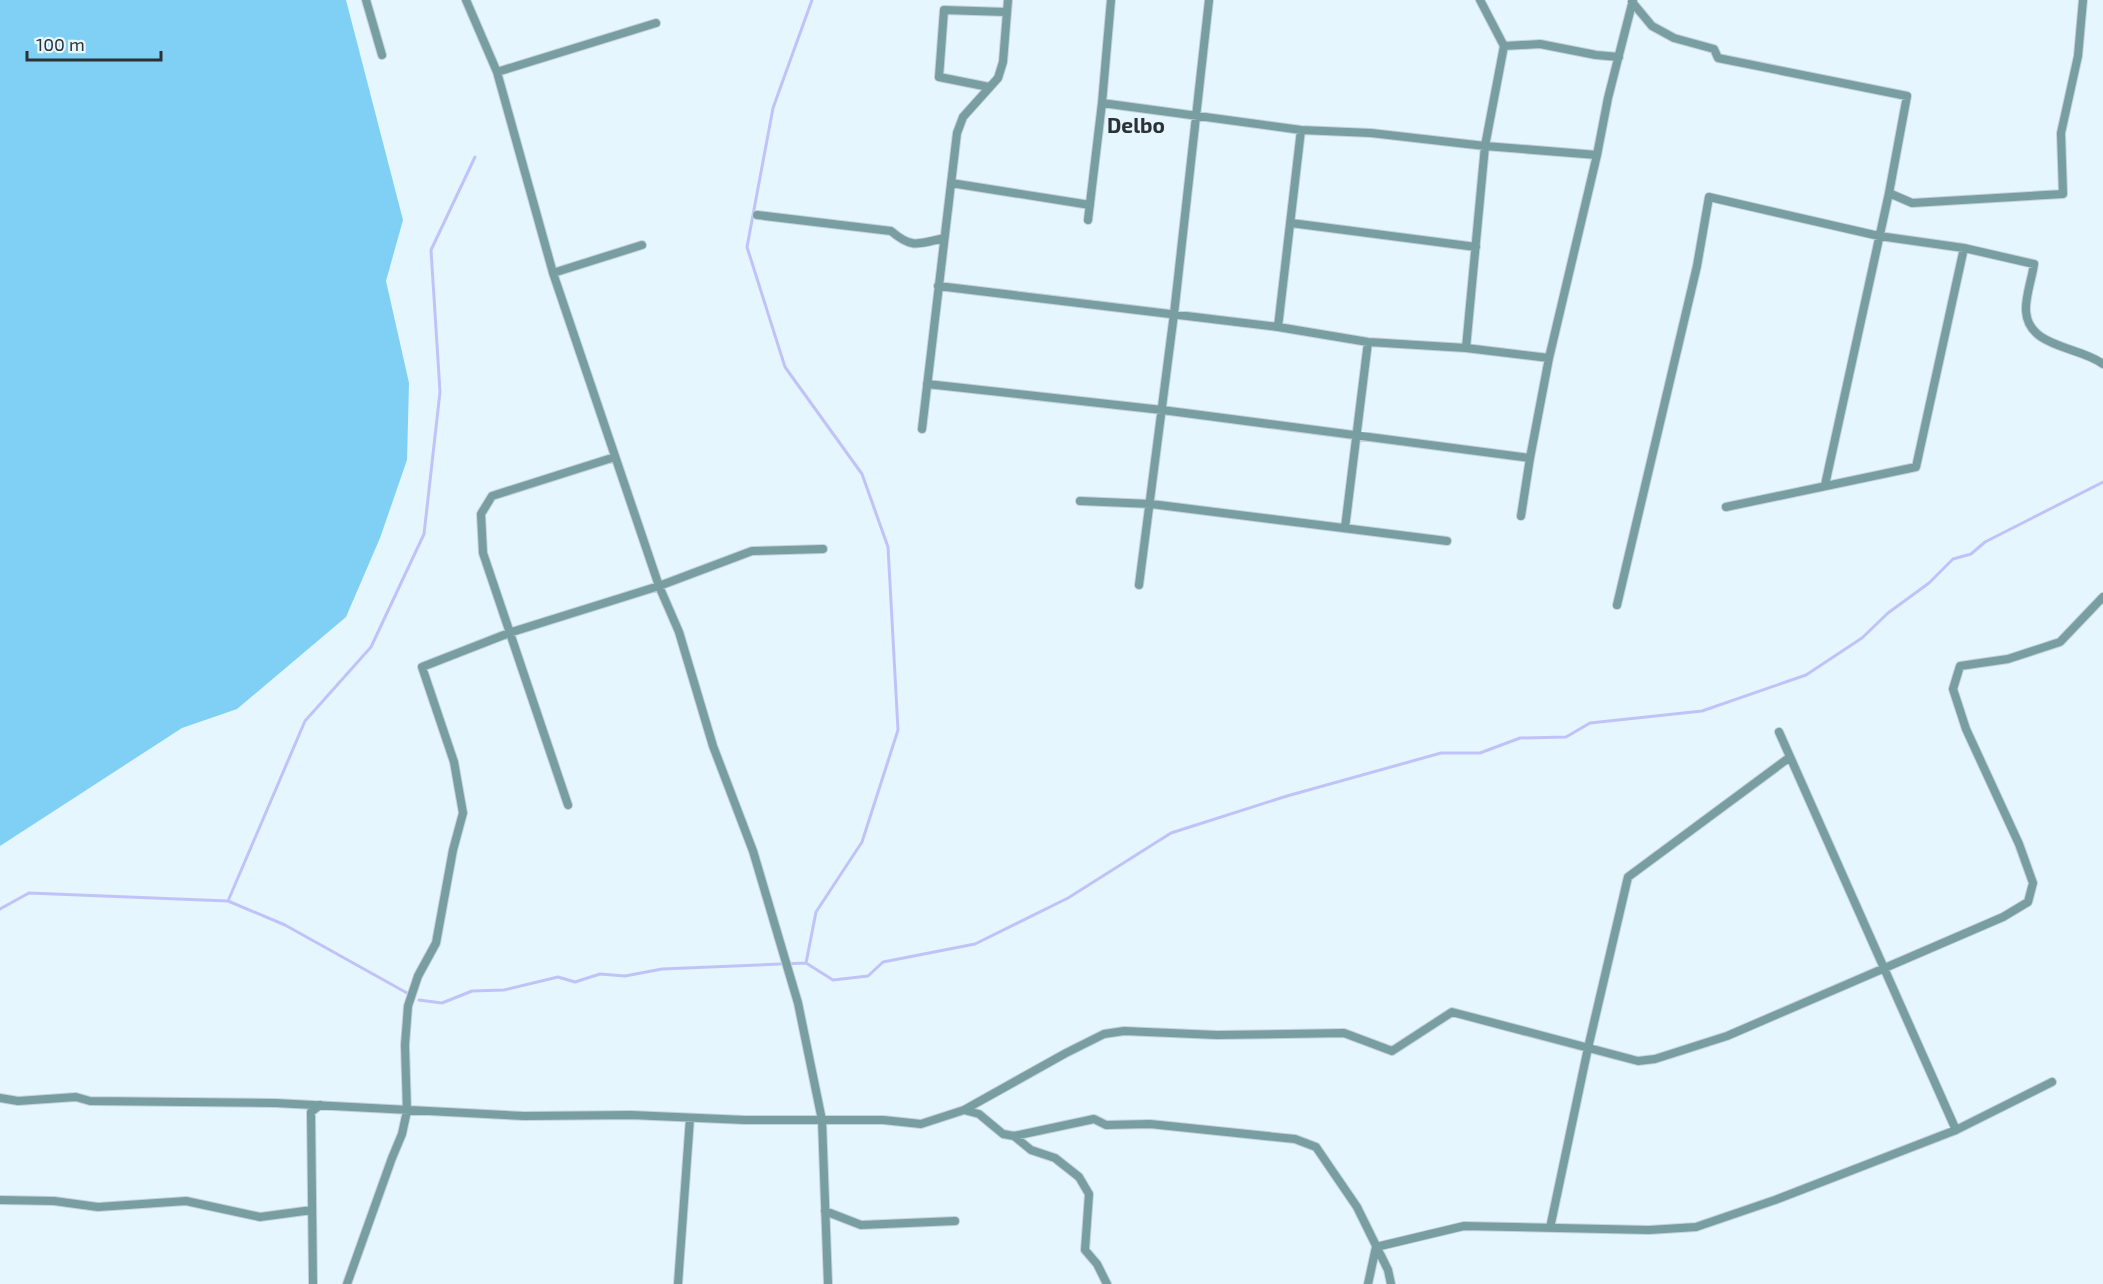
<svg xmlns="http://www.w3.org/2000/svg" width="2103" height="1284" viewBox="0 0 2103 1284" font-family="'Exo 2',sans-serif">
<rect width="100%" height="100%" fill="#e6f6fe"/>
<path fill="#80cff5" d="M0,0H346L403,220L386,281L409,383L407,460L380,538L346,617L237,709L182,728L0,846Z"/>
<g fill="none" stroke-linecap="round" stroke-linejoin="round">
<path stroke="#c0c3f9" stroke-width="3" d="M228,901L305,721L371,647L424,534L440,392L431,250L475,157
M0,909L29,893L228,901L285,925L407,993
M806,963L816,912L862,842L898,730L888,547L862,474L785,367L747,247L773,108L812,0
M419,1000L442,1003L472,991L504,990L558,977L575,982L600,974L625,976L662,969L806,963L833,980L868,976L883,962L975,944L1068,898L1171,833L1287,796L1441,753H1480L1520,738L1566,737L1590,723L1702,711L1806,675L1862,638L1888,613L1929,583L1953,559L1971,554L1985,542L2103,482"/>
<g stroke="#c4d3da" stroke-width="10">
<path id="street" d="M366,0L382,55
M466,0L497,72L553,273L659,586L679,632L713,746L753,851L798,1003L822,1120H883L921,1124L964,1110L979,1114L1003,1134L1014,1136L1094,1119L1106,1125L1150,1124L1295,1139L1316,1147L1357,1207L1388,1270L1391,1284
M1480,0L1504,46L1540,44L1596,55L1619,57
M1632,2L1652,26L1674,38L1714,49L1718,58L1907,96L1889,193L1912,203L2063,194L2061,133L2078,56L2083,0
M497,72L656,23
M989,87L939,77L944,10L1006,12
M1102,103L1301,130L1371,133L1485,146L1597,155
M951,183L1090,205
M757,215L891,231C912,249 918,244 944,238
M1088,220L1102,103L1111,0
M1291,223L1476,247
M553,273L642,245
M938,286L1278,327L1368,342L1466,348L1549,358
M1278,327L1301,130
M1466,348L1485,146L1504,46
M927,384L1162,410L1530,458
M922,429L957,133L963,117L998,78L1003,62L1008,0
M1825,485L1889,193
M1080,501L1151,504L1447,541
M1726,507L1916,467L1964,248
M1521,516L1530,458L1549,358L1597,155L1608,98L1633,0
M1345,528L1368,342
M1139,585L1174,314L1209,0
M1617,605L1697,266L1709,197L1879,236L1964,248L2034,264C2032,279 2025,297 2026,311C2028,348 2079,346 2103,364
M1779,732L1956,1130
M568,805L483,553L481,514L492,496L615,457
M0,1098L18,1101L76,1097L90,1101L275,1103L524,1116L631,1115L745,1120H822L828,1284
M964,1110L1066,1053L1104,1034L1124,1031L1217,1035L1344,1033L1392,1051L1452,1012L1638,1061L1655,1059L1727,1036L2003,917L2028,902L2033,883L2019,844L1966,729L1953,689L1960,666L2008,659L2060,642L2103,597
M1014,1136L1031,1150L1055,1158L1079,1177L1089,1194L1085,1250L1097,1264L1107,1284
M0,1200L54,1201L98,1207L186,1201L260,1217L312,1210
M825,1211L861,1225L955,1221
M1550,1228L1588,1048L1628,877L1790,757
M313,1284L311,1112L320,1105
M347,1284L392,1158L402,1134L407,1111L405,1045L408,1006L418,976L436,943L453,850L463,813L454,762L422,667L509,633L659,586L752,551L823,549
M678,1284L690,1118
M1368,1284L1376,1247L1464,1226L1649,1230L1696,1227L1775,1200L1956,1130L2052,1082"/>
</g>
<use href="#street" stroke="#789ea2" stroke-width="8"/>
</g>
<g text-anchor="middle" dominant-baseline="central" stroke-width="6" stroke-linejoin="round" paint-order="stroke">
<g font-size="21" font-weight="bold" fill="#2a3236" stroke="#e6f6fe">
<text x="1136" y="124">Delbo</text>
</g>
</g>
<path d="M27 51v9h134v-9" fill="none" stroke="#2a3236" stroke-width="3"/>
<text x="36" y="51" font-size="18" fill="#2a3236" stroke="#e6f6fe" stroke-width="4.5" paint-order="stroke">100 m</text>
</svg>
